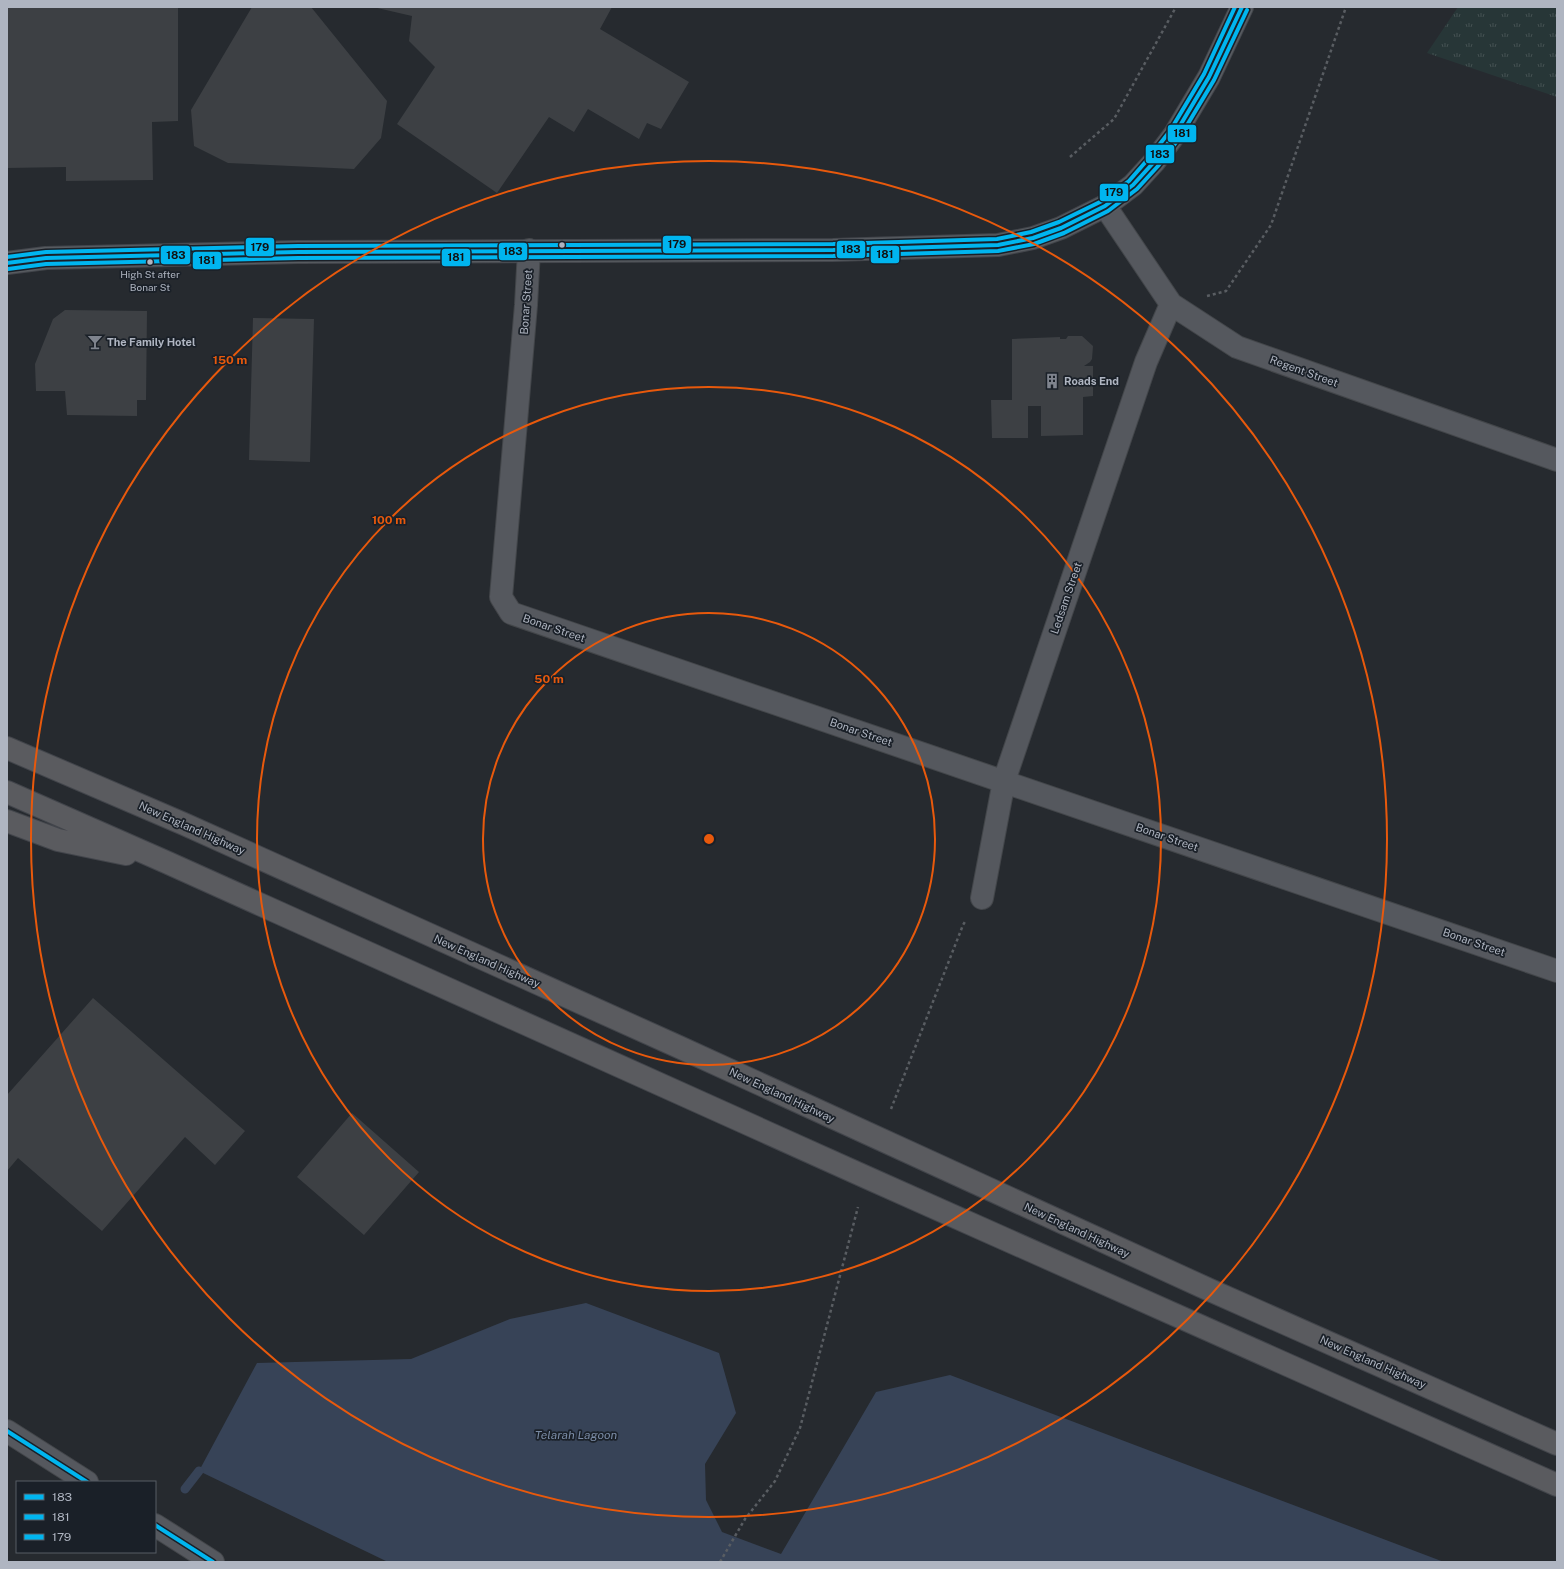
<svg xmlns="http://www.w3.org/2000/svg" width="1564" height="1569" viewBox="0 0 1564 1569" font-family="'Public Sans',sans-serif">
<defs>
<pattern id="grass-tufts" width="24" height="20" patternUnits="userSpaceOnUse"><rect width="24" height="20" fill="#273637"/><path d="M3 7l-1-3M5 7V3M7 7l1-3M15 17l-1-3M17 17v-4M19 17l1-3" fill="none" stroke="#445152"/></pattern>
</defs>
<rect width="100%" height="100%" fill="#262a2f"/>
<path fill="url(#grass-tufts)" d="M1458,7H1557V97L1427,53Z"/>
<path fill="#374357" d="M586,1303L719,1353L736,1413L705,1464L706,1500L722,1532L781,1554L876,1392L950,1375L1444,1562H388L199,1471L257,1363L411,1359L510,1319Z"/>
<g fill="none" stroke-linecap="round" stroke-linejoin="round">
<path stroke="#374357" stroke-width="9" d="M185,1489L199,1471"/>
</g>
<path fill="#3d4044" d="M7,7H178V121L152,122L153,180L66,181V167L7,168Z
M252,7H311L387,101L381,138L354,169L228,163L194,146L191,110Z
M373,7H612L600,29L689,82L661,129L647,123L639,139L588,109L574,132L549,117L497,193L397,124L435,67L409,41L412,16Z
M65,310L147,311L146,400H137V416L67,415L65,391H36L35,364L53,319Z
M253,318L314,319L310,462L249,460Z
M1068,336H1082L1093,346L1092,359L1090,362L1084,366H1093V396L1083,397V435L1041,436V406H1028V438H992L991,400H1012V339L1060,337V339H1066Z
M93,998L245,1131L215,1165L185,1137L102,1231L18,1158L7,1171V1095Z
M352,1113L419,1172L364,1235L297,1177Z"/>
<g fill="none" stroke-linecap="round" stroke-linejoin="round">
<g stroke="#43464a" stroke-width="24">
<path id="minor" d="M1105,206L1171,304L1237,347L1557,460
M529,250L526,305L501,597L511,613L1557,971
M982,898L1004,781L1146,362L1171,304
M7,1431L87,1482
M155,1525L213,1562"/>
</g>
<g stroke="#43464c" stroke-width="24">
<path id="major" d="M7,263L46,258L298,252L833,250L998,245L1033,238L1061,228L1105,206L1133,185L1154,162L1175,134L1209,77L1242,7"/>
</g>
<g stroke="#42454b" stroke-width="24">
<path id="highway" d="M7,748L184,824L679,1047L1212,1291L1557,1444
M7,792L166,862L868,1178L1557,1485
M7,821L58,840L126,854"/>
</g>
<path stroke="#595d62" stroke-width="2.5" stroke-dasharray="3 3" stroke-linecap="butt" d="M1070,157L1114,119L1176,7
M1207,296L1226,291L1271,225L1346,7
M891,1109L963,925L966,920
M720,1562L745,1519L775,1481L800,1428L858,1207"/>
<use href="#minor" stroke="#55585e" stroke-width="22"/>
<use href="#major" stroke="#575b60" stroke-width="22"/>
<use href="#highway" stroke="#5a5b5f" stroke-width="22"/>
<g stroke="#1a2028" stroke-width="7">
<path id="bus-1" d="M7,263L46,258L298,252L833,250L998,245L1033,238L1061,228L1105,206L1133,185L1154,162L1175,134L1209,77L1242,7
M7,1431L87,1482
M155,1525L213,1562"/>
</g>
<g stroke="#1a2028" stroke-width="7">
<path id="bus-2" d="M8,269L46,264L298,258L833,256L998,251L1034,244L1064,233L1108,211L1137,189L1158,166L1180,137L1214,80L1247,10"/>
</g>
<g stroke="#1a2028" stroke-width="7">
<path id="bus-3" d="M7,257L46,252L298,246L833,244L997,239L1031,232L1059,222L1102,201L1129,181L1149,158L1170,131L1204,74L1235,7"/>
</g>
<use href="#bus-1" stroke="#00b5ef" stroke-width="4"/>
<use href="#bus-2" stroke="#00b5ef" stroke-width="4"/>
<use href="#bus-3" stroke="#00b5ef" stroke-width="4"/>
</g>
<g fill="none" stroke="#e8590c" stroke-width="2">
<circle cx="709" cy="839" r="226"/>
<circle cx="709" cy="839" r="452"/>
<circle cx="709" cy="839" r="678"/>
</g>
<defs>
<g id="bar-bare" transform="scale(1.2)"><path d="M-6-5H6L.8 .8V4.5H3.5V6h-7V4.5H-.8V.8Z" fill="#7f848e" stroke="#1a2028" stroke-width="2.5" paint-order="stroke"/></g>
<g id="building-bare" transform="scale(1.2)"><path d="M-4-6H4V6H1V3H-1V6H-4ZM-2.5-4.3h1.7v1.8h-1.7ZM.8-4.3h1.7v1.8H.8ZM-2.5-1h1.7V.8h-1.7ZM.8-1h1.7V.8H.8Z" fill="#7f848e" stroke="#1a2028" stroke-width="2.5" paint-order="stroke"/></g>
</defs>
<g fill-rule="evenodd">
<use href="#bar-bare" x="95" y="342"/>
<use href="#building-bare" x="1052" y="381"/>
</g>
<g fill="#afb5c1" stroke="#1a2028" stroke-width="1.5">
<circle cx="562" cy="245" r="3.5"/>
<circle cx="150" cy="262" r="3.5"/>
</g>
<g text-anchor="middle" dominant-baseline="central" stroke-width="3.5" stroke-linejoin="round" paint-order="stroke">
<g font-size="10" fill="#afb5c1" stroke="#1a2028">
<text x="150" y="274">High St after<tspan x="150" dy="13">Bonar St</tspan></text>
</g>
<g font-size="11" fill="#afb5c1" stroke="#1a2028">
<text transform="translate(526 302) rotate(-86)">Bonar Street</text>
<text transform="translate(1304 371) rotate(20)">Regent Street</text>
<text transform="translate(1066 598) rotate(-71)">Ledsam Street</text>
<text transform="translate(554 628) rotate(19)">Bonar Street</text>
<text transform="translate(861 732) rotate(19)">Bonar Street</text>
<text transform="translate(192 828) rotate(24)">New England Highway</text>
<text transform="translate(1167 837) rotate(19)">Bonar Street</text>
<text transform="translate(1474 942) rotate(19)">Bonar Street</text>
<text transform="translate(487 961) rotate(24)">New England Highway</text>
<text transform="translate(782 1095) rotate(25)">New England Highway</text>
<text transform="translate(1077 1230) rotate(25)">New England Highway</text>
<text transform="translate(1373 1362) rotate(24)">New England Highway</text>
</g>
<g font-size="11" font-weight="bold" fill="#afb5c1" stroke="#1a2028" text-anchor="start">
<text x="107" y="342">The Family Hotel</text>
<text x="1064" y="381">Roads End</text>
</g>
<g font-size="12" font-style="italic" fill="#7b8ca6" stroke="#1a2028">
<text x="576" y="1435">Telarah Lagoon</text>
</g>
</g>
<circle cx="709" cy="839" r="6" fill="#e8590c" stroke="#1a2028" stroke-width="2"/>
<g font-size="12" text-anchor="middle" font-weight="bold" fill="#e8590c" stroke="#1a2028" stroke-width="3.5" stroke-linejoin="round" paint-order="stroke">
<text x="230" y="364">150 m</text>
<text x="389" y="524">100 m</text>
<text x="549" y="683">50 m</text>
</g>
<g stroke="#1a2028" stroke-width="1.5">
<rect x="1167" y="124" width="30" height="19" rx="4" fill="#00b5ef"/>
<rect x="1145" y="144" width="30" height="20" rx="4" fill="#00b5ef"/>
<rect x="1099" y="183" width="30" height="19" rx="4" fill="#00b5ef"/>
<rect x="662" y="235" width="30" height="19" rx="4" fill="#00b5ef"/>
<rect x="245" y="237" width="30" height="20" rx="4" fill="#00b5ef"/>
<rect x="836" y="240" width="30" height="19" rx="4" fill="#00b5ef"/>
<rect x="498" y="242" width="30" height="19" rx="4" fill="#00b5ef"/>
<rect x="870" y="245" width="30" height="19" rx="4" fill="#00b5ef"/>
<rect x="160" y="245" width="31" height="20" rx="4" fill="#00b5ef"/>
<rect x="441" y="248" width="30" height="19" rx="4" fill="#00b5ef"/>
<rect x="192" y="251" width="30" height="19" rx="4" fill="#00b5ef"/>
</g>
<g font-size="11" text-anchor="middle" font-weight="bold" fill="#111">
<text x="1182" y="137">181</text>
<text x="1160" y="158">183</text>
<text x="1114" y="196">179</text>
<text x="677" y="248">179</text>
<text x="260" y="251">179</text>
<text x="851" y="253">183</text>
<text x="513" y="255">183</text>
<text x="885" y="258">181</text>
<text x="176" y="259">183</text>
<text x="456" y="261">181</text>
<text x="207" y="264">181</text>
</g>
<rect width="1564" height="1569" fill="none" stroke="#afb5c1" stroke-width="16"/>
<rect x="16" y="1481" width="140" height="72" fill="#1a2028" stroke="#565c65"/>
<rect x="24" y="1494" width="20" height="6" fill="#00b5ef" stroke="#565c65"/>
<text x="52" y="1501" font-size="12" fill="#afb5c1">183</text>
<rect x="24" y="1514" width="20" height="6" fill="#00b5ef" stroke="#565c65"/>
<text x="52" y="1521" font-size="12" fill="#afb5c1">181</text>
<rect x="24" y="1534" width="20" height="6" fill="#00b5ef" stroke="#565c65"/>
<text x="52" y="1541" font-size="12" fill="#afb5c1">179</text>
</svg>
